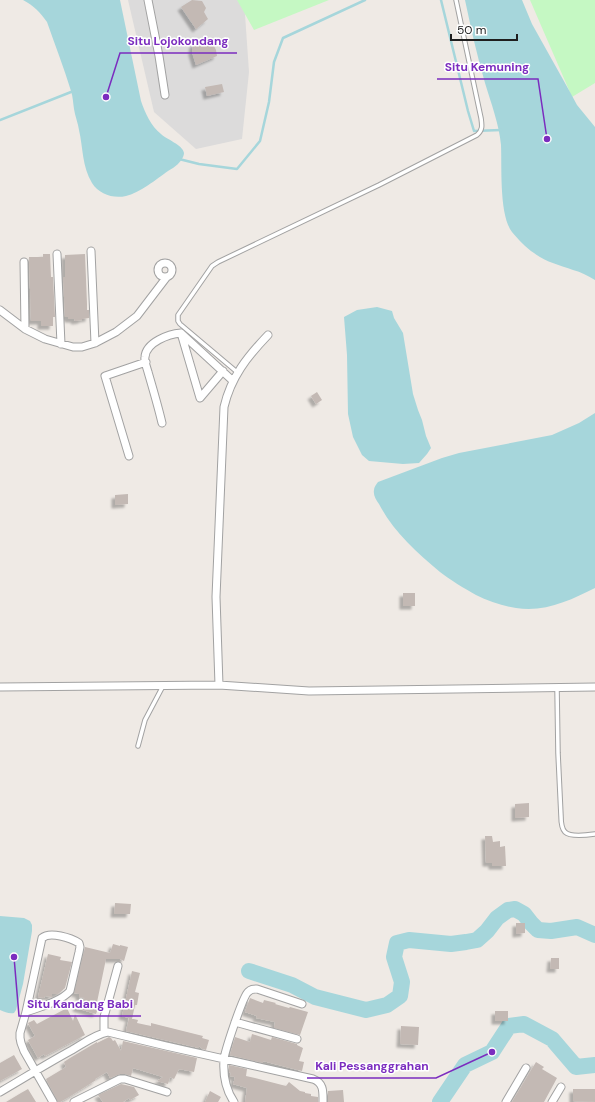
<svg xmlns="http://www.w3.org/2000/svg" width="595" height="1102" viewBox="0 0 595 1102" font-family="'DM Sans',sans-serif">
<defs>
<filter id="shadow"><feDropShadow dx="-3.5" dy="3.5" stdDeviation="1" flood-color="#0004"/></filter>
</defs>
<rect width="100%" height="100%" fill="#efeae5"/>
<path fill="#dcdbdb" d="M128,0H244L249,72L242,139L196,149L154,112Z"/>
<path fill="#c5f8c3" d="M237,0H329L254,30Z
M530,0H595V83L572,97Z"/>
<path fill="#a6d6db" d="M23,0H120L141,101C145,113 151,126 161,134C166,139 183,145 184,153C184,157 180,162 178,164C175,167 171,169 168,171C157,179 139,193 126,196C113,199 99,194 92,183C82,167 83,147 79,130C78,123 75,116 74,109C73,103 73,97 71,91C64,68 55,45 47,22C40,12 34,6 23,0Z
M465,0H522L532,24L570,92L577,105L595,127V280C588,276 581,272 573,270C560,265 545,262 534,253C526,248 518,239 512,232C499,215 502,167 501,145C499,124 491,103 485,83C477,56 471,28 465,0Z
M377,307L392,311L394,318L403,333L413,394L418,410L422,420L426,436L431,448L427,454L419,463L403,464L369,461L362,455L353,437L348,414L347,355L344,317L357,310Z
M595,413V588C571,600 544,613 516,608C503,606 488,601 476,595C465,589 449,579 440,572C416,552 393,531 379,504C376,500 373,495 374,490C374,487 376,485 378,482L442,458L459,453L552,435L579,423Z
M0,916L24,918L30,921L32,925V931L23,984L16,1010L14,1013C9,1014 5,1012 0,1010Z"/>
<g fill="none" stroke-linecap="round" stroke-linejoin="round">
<path stroke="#a6d6db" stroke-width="2.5" d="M441,0L468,111L474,131L501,130
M0,120L71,92
M179,159L199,164L237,169L260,141L269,102L274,62L283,38L365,0"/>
<path stroke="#a6d6db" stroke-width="16" d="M249,971L292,985L315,997L366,1010L387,1005L400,996L402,982L394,957L397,943L409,940L451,944L466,942L477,940L487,931L497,918L508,910L515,909L524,914L531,923L538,930L551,931L577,927L595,935
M440,1102L465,1065L492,1052L509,1026L524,1024L552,1039L576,1067L595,1065"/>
</g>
<path fill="#c3b9b4" filter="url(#shadow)" d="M192,0L202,1L206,8L204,12L208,19L196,29L181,7Z
M210,38L216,50L217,56L196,65L192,52L193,44Z
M222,84L224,92L207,96L205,87Z
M43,254H50L51,277H53L55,317H53V326H41V321H31L29,257H43Z
M85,254L87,304V310H89V318L82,319V320L75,321L74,319H68V317H65L63,277H65V255Z
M317,392L322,400L316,404L311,396Z
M128,494V504L115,505V495Z
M403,593H415V606H403Z
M529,803V817L515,818V804Z
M485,836H492L493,842L500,841V847L505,846L506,866H492V863H486Z
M115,903L131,904L130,914H114Z
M516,923H525V933L516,934Z
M113,944L120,946V945L128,947L124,961L120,959H106L96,1007L98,1008L96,1014L76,1008L78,1002L85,998L79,997V994L74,993L85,947L110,953Z
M48,954L61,957L60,960L72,962L65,988L58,994H52V997L45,996L44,998L38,997Z
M551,958H559V969H550Z
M132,971L140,973L135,992L139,993L137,1005H135L132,1019L122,1016Z
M250,998L263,1003L264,1000L276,1003L275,1004L289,1008L290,1007L308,1012L300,1035L274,1028L275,1022L256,1018L257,1016L245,1012Z
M67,1008L73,1021L75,1014L85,1035L45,1056L44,1054L38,1058L28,1040L35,1036L28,1023L34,1020L37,1024Z
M495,1011H508V1021H495Z
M129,1018L138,1020L137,1023L151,1026V1023L203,1036L202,1038L209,1040L206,1050L202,1049L199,1046V1048L126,1031Z
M401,1026L419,1027L418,1045L400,1044Z
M252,1034L271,1040L272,1037L297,1044V1045L303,1048L299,1061L304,1062L302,1071L263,1061V1063L230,1055L235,1037L250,1042Z
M109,1037L111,1038L113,1041L115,1040L121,1051L123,1041L197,1058L194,1072L179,1069L174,1079L170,1077L168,1084L157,1081L163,1077L133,1068L131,1076L125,1074H120L110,1078L107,1072L95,1079L96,1080L69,1097L60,1102H58L46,1079L66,1067L64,1062L70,1058L97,1042V1043Z
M14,1055L22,1069L0,1081V1063Z
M536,1062L544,1067L542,1069L557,1078L544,1102H512Z
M229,1065L247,1069L246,1076L255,1078L286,1086L289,1082L300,1091L305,1092V1093L311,1094V1096L318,1097V1102H245L247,1088L233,1084L235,1077L230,1076L231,1073L229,1072Z
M121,1084L134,1087L139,1095L130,1100L129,1098L123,1102H103L98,1095Z
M28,1089L36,1102H6L21,1093Z
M573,1089H595V1102L573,1101Z
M343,1090L344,1102H328V1091Z
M210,1091L221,1097L218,1102H205Z"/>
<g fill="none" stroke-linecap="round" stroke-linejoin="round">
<g stroke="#a2a2a2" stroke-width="5.5">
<path id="service" d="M237,372L180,324L178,321V315L212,266L218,262L379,185L477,135C483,130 482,125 481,118L456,0
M557,688L558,753L561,816C561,821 561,828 565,832C570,837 588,835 595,834
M138,746L145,720L163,686"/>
</g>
<g stroke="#a2a2a2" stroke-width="9">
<path id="minor" d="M148,0L159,56L165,95
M91,251L95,343
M57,254L61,344
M24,262L25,329
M158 270a7 7 0 1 1 14 0a7 7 0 1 1-14 0Z
M0,310L25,329L45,339L73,347H82L95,343L116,332L137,316L166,278
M181,333L200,398L223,371
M162,423C158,406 153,389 148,372C147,368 144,361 145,357C146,342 169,334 181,333L233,381
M129,456L105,376L146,362
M219,685L216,597L224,407C231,377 247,357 268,335
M0,687L219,685L309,691L595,687
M26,1012C40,1007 60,1002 70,991L79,952L80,947L79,943C71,938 50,931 42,938L26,1012L20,1033V1038L21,1043L24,1051L53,1102
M235,1022L297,1039
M104,1033V1017L118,966
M0,1092C24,1078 48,1063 72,1050C84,1043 96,1034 108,1032L166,1046L313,1079C324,1083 323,1092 323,1102
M74,1102L120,1079H125L167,1092
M234,1102C226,1090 223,1074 224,1060C224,1053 243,996 248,992C251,989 253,989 257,989L302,1004
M506,1102L526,1068
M552,1102L561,1087"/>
</g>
<use href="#service" stroke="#fff" stroke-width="3.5"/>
<use href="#minor" stroke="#fff" stroke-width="7"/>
</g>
<path fill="none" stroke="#7b2cbf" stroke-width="1.5" d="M106 97L120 53H237M547 139L538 79H437M14 957L19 1016H141M492 1052L436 1078H307"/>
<g fill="#7b2cbf" stroke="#fff" stroke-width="1.5">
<circle cx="106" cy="97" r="4"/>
<circle cx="547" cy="139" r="4"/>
<circle cx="14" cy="957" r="4"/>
<circle cx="492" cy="1052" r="4"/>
</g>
<g font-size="12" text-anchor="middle" font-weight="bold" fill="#7b2cbf" stroke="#fff" stroke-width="3" stroke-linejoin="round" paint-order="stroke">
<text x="178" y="45">Situ Lojokondang</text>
<text x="487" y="71">Situ Kemuning</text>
<text x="80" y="1008">Situ Kandang Babi</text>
<text x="372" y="1070">Kali Pessanggrahan</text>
</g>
<path d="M451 34v6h66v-6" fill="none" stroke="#1e1e1e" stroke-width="2"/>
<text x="457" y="34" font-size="12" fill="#1e1e1e" stroke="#ffffff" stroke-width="3" paint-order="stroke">50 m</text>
</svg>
